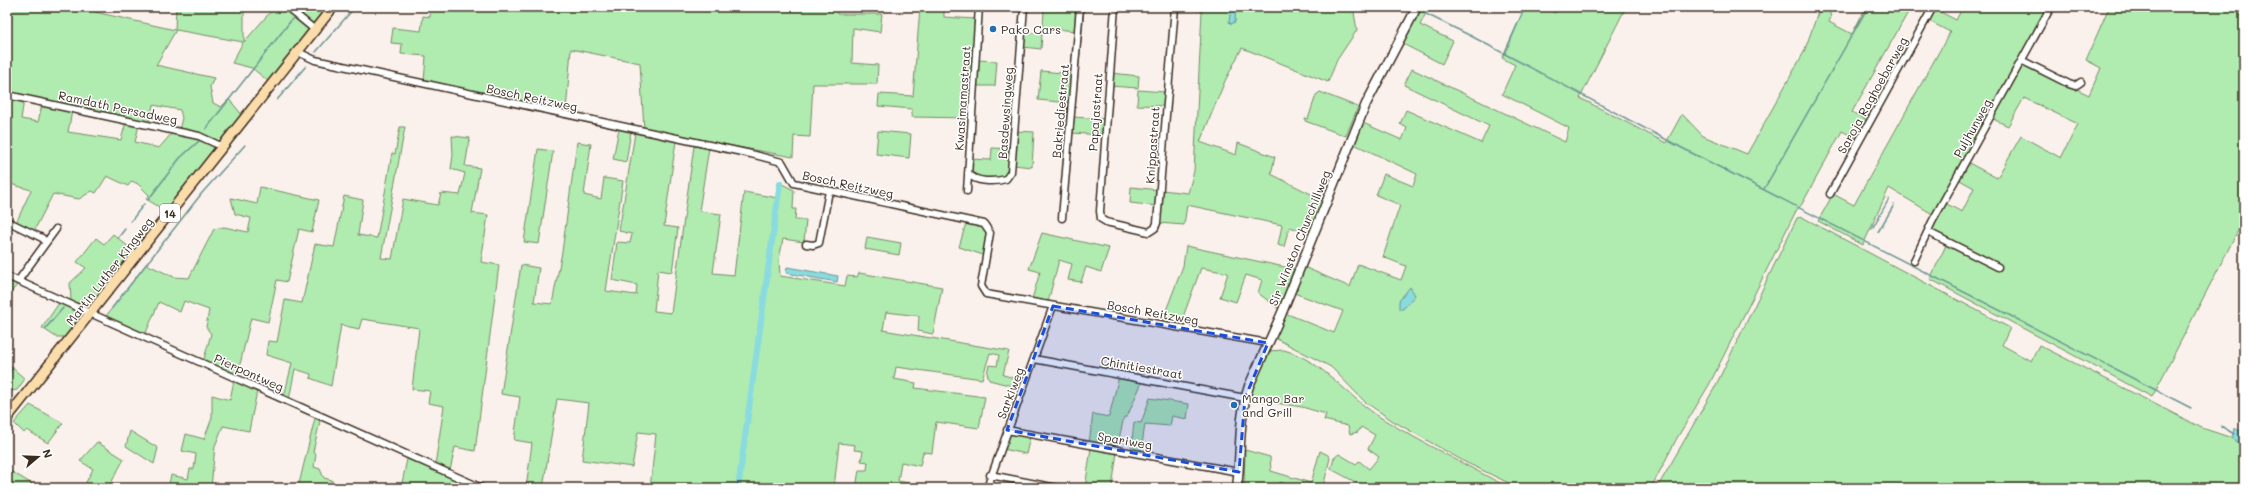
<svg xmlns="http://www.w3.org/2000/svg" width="2251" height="495" viewBox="0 0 2251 495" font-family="Mali,sans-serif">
<rect width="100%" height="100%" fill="#fbf1ec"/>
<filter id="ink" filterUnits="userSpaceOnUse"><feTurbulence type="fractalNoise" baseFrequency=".025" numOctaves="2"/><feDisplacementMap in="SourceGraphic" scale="8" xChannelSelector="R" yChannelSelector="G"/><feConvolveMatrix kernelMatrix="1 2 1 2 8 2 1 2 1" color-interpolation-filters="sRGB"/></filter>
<g filter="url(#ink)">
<path fill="#b0ebb0" stroke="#768a67" d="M7,7H96L95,12L175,30L176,7L244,8V42L272,10H287L312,30L269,82L252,68L232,63L243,42L176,30L156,65L214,78L210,87L213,103L221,107L229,99L243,116L221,144L201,134L179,130L182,118L180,110L153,105L149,123L7,93Z
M291,7H329L314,26Z
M431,7L527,9L528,7H837V14H882L880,32L853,28L852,63L878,65L877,84H813L810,137L794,136L793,157L644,130L640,63L571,49L566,112L424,82L426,56L401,54L402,44L391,43L393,28L421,31L423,16L430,17Z
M920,7H944V17L975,19L970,118L912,117V109L878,106L879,94L913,96Z
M1176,7H1353L1357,30L1337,60L1328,82L1242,48L1225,81L1200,142L1236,155L1238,143L1275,157L1271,174L1323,200L1310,233L1289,227L1284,247L1278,245L1282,225L1187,205L1184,225L1158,223L1162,190L1188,193L1194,171L1202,11Z
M1421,7H1429L1420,25L1453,41L1442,64L1401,43Z
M1525,7H1542L1555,13L1558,7H1626L1580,98L1666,143L1682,114L1703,136L1747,154L1804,52L1820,7H1828L1831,17L1829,22L1852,34L1866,7H1911L1852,112L1869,121L1859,140L1842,131L1802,204L1796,211L1709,385L1677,438L1651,488H1519L1465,462L1393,421L1365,402L1331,367L1275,338L1285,313L1334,333L1343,311L1294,293L1304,267L1350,287L1358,264L1401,280L1406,266L1383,257L1400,205L1376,195L1384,174L1413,186L1417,174L1354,144L1363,123L1402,140L1407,128L1400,124L1406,110L1481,143L1489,126L1404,85L1412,69L1565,142L1569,128L1502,94L1515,65L1502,58Z
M1963,7H2048L1934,215L1889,188L1863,245L1818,221L1833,194L1854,205L1950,32L1929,21L1935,9L1956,20Z
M2109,7H2133L2139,10L2141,7H2244V219L2152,397L1930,279L1948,241L1931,231L1945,203L1962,212L1974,188L1958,179L1967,162L1997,178L2021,136L2061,158L2078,124L2024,98L2008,126L1995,120L1994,115L2024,64L2089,95L2101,68L2086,60Z
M1044,9L1078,11L1077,31L1043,28Z
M1024,32L1042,34L1041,49L1023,47Z
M977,60L997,61L995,86H975Z
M1041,71L1073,74L1071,103L1038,100Z
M1111,73L1139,76L1138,88L1110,86Z
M1138,90L1165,92L1164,106L1137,105Z
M1320,92L1358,107L1346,136L1305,121V118L1308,119L1316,95Z
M7,96L24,100L21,119L38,122L42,105L72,111L68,132L121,140L126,122L139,125L135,142L159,148L172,133L194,137L217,147L166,211L146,199L149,195L138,184L132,181L128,186L107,176L96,193L92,191L79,199L53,194L34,231L16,223L31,190L7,183Z
M1073,117L1104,119L1103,135L1071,133Z
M400,127H405L381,258L392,259L403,199L438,205L441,193L460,195L465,173L451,169L453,155L452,136L470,138L465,166L480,168L472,213L488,215L481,262L499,265L475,451L455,447L450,471L435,465L444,406L428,403L430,391L412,389L419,328L362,319L359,329L341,325L331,386L310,378L311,374L295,369L289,400L284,397L292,363L266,355L268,341L277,342L285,300L302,303L315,244L334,247L344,196L363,200L358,235L377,238L392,153L395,154Z
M619,128L631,131L626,162L613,159Z
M878,131L911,134L909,158L876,154Z
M1016,131L1034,132L1032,167L1013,165Z
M635,133L676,141L664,226L678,228L672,272L658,270L654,311L671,313L694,146L709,148L699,211L721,214L713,273L734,275L744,192L778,198L780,183L794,190L793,209H796L795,220H806L804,242L783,239L779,260L780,276L845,286L847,276L857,277L859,273L942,287L933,334L918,331L919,316L886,312L883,330L1009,351L1003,375L1023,380L1020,388L989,380L987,373L989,365L997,366L999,355L990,353L982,379L896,367L894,379L916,383L915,388L985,397L979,428L936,422L932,453L923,452L920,466L901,462L898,481L936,488H856L859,470H867L868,462L861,461L863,451L854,450L855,445L839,443L834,488H650L656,434L638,432L632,467L582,460L589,403L557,399L543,488H526L532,443L514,440L520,397L501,394L521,265L539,268L534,302L552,304L562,252L577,142L591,144L584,195L601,199L604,178L623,181L606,291L636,295L637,285L612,280L617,242L630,243L632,234L619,231Z
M992,148L1013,149L1010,168L1004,178L981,179L971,174L970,159L991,160Z
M538,149L553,151L539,244L524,242Z
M260,187L319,200L312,232L299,229L287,282L277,280L268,322L251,318L237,377L203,362L211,334L206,327L209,310L184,301L180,312L159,302L145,335L108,319L106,316L146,264L174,277L189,278L214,229L224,227L248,232L251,218L235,214L231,198L257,204Z
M1131,187L1159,190L1157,206L1130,203Z
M1802,217L2010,328L2002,345L2031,361L2039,345L2202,428L2232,438L2244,446V488H1657L1715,387L1797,218Z
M966,223L983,228L987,234L983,255L959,247Z
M1042,233L1109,248L1101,272L1086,267L1081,282L1068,280L1072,264L1059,260L1048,302L1032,299L1040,272L1029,269Z
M113,234L135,252L93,304L88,306L71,301L70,283L86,268L77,262L96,238L104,244Z
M867,237L901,243L899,255L865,249Z
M1186,246L1294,269L1279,309L1258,293L1262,280L1246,275L1236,302L1220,297L1228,273L1201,268L1180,325L1162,321L1183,266Z
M7,279L18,284L7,297Z
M59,303L78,310C83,321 73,328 67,337H56L42,328Z
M1284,350C1324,361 1348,398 1383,419C1424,444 1467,465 1509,488H1357L1359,484L1331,469L1334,458L1339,454L1356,464L1359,461L1369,469L1379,457L1368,449L1375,435L1361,427L1358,432L1350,434L1348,426L1324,420L1326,414L1302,407L1248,399L1268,351Z
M7,363L25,379L17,390L11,391L7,399Z
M1119,376L1142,382L1127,417H1124L1117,448L1089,443L1093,414L1109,417Z
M234,380L257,391L249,431L223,426L215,446L211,488H168L171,475L188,479L190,469H194L196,454L182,451L186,434L204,439L212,418V395L230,400Z
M1150,398L1189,404L1187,419L1172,416L1170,426L1145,424L1141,452L1131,450L1134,422L1141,423Z
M30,405L63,423L48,443L27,430L24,433L14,423Z
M315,418L320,421L313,452L316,454L314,467L320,469L324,478L332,480L331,488H298Z
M130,431L158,448L154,464L126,446Z
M1010,433L1030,437L1026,454L1003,449Z
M97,442L124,459L111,483L118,488H83L93,469L80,461Z
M1091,448L1117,452L1112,488H1085Z
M1245,450L1270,457L1271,471L1311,483L1320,451L1328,455L1330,458L1323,488H1293V486L1280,482L1278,488H1244Z
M407,459L477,488H401Z
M7,469L39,488H7Z"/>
<path fill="#89dbdf" stroke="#6a9492" d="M1231,7H1236L1235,22L1231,24L1229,22Z
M787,267L838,276L837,282L786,273Z
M1410,287L1415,295L1403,309H1399V301Z
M2234,428L2244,433V446L2232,438Z"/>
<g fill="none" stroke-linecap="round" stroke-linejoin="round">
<path stroke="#6a9492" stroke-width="1.5" d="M299,10L301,7
M1424,13L1471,36L1682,148L2191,408
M316,52L355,7
M1505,53L1525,7
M277,100L306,66
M206,129L293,18
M1069,167L1084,7
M1764,189L1868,7
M148,200L180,158L199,141
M131,221L144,204
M1872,229L1889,199
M1878,232L1894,205
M118,238L125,229
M112,308L202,193L245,145
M45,329L63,308
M7,375L13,368
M2221,426L2234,434"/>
<path stroke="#89dbdf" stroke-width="6" d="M738,488L780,183"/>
<g stroke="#3b2a1e" stroke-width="9">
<path id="street" d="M287,7L315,30
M1115,7L1100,211L1101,219L1106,222L1149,232L1155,228L1157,223L1175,7
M298,52L315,60L751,154L782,162L794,183L984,224L990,233L981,286L986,294L1268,343
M2023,61L2069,84L2075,86L2081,82
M7,95L199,136L223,147
M968,173C975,183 995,182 1006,179L1011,172L1024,7
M967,191L979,7
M1830,194L1933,7
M1062,218L1080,7
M7,221L42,238L46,242
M1928,232L1998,267
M806,244L813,245L819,243L829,191
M1914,261L1932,222L2051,7
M7,276L482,488
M18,281L56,229
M1034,359L1245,398
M1007,430L1239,472
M990,475L1057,488
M987,488L1053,306"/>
</g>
<g stroke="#3b2a1e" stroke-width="11">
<path id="secondary" d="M1237,488C1241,455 1238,418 1249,386L1281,315L1366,104L1417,7"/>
</g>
<g stroke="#3b2a1e" stroke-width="12">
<path id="primary" d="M7,418L333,7"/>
</g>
<use href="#street" stroke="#fff" stroke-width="6"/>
<use href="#secondary" stroke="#fff" stroke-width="8"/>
<use href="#primary" stroke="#fbddab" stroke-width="9"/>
</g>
</g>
<path fill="#1d4ed8" fill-opacity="0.2" stroke="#1d4ed8" stroke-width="3" stroke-dasharray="8 5" stroke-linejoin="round" d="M1053,306L1268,343L1245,398L1239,472L1007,430Z"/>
<g fill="#1f6fb2" stroke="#fff" stroke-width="1.5">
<circle cx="993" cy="29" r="4"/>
<circle cx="1234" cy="405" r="4"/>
</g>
<g text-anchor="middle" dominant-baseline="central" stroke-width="3" stroke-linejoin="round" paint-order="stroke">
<rect fill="#fff" stroke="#766a62" stroke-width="1" x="160" y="204" width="20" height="18" rx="3"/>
<g font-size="11" font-weight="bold" fill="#3b2a1e">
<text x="170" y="213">14</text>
</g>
<g font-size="12" fill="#3b2a1e" stroke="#fff" text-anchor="start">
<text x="1001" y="29">Pako Cars</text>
<text x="1242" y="398">Mango Bar<tspan x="1242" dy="14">and Grill</tspan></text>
</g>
<g font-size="12" fill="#3b2a1e" stroke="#fff">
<text transform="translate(1872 95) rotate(-61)">Saroja Raghoebarweg</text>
<text transform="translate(532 97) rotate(12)">Bosch Reitzweg</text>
<text transform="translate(962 98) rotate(-86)">Kwasimamastraat</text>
<text transform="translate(118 107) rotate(12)">Ramdath Persadweg</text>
<text transform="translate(1060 111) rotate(-85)">Bakriediestraat</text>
<text transform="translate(1095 112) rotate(-86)">Papajastraat</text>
<text transform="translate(1005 113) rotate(-86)">Basdewsingweg</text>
<text transform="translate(1972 128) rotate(-61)">Puljhunweg</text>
<text transform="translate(1152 145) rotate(-86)">Knippastraat</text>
<text transform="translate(848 184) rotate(12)">Bosch Reitzweg</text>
<text transform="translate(1299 238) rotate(-68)">Sir Winston Churchillweg</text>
<text transform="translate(109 271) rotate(-52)">Martin Luther Kingweg</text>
<text transform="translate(1153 312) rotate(10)">Bosch Reitzweg</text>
<text transform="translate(1142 367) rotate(10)">Chinitiestraat</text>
<text transform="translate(249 372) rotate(24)">Pierpontweg</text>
<text transform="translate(1010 393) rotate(-69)">Sarkiweg</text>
<text transform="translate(1125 440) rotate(10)">Spariweg</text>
</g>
</g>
<rect width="2251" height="495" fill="none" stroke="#fff" stroke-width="24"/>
<rect x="12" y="12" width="2227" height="471" fill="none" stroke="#3b2a1e" stroke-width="1.5" filter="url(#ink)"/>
<g transform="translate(38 457) rotate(71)" stroke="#ffffff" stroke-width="3" paint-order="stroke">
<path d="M0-3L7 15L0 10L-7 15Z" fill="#3b2a1e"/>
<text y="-6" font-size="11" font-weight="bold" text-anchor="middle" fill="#3b2a1e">N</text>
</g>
</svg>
